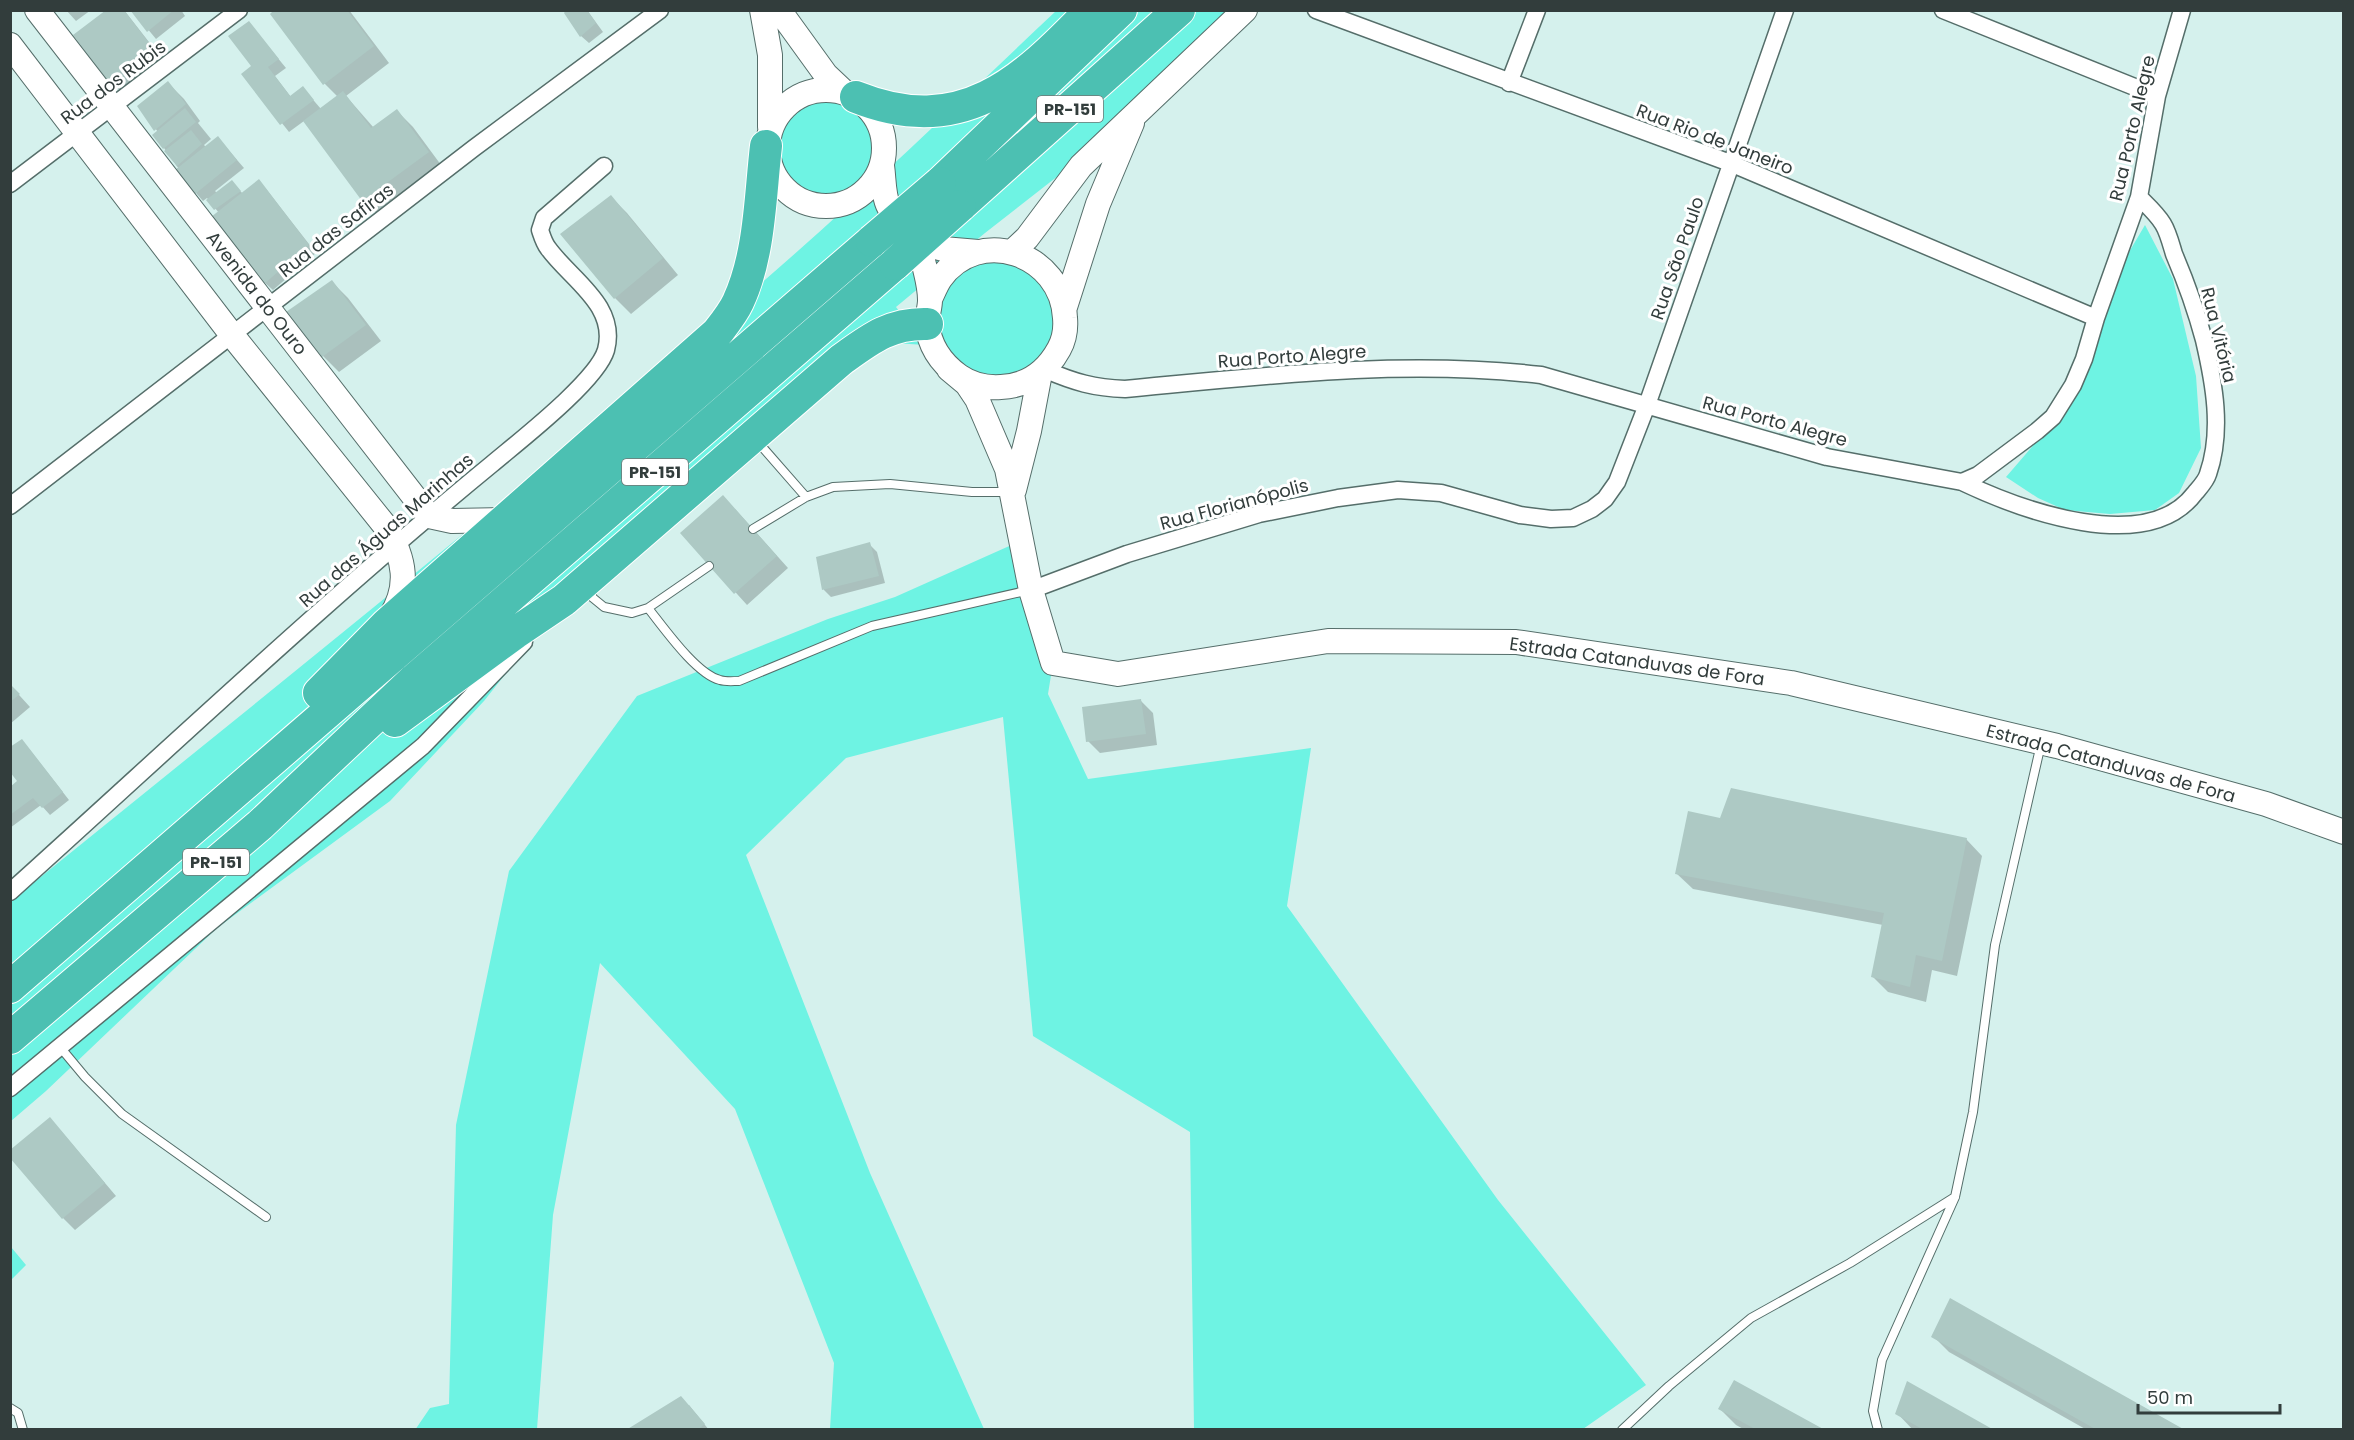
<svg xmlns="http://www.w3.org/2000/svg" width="2354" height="1440" viewBox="0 0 2354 1440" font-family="Poppins,sans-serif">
<rect width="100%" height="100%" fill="#d5f1ed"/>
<path fill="#6ef3e3" d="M1056,11H1245L1136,115L985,233L896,307L925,345L894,343L878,347L564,600L484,701L390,801L217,928L46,1091L11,1121V901C254,704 499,509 736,305C846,211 951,110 1056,11Z
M772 148a55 55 0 1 1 110 0a55 55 0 1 1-110 0Z
M2145,225L2173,279L2196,376L2201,448L2179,493L2155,510L2110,514L2065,510L2038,498L2006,477L2043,434L2122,264Z
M1011,255L1063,307L1051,356L1007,385L949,369L932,300L968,258Z
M1016,543L1053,663L1048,694L1088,779L1311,748L1287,906L1498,1200L1646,1385L1583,1429H1194L1190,1132L1033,1036L1003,717L846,758L746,855L870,1173L984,1429H830L834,1363L735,1109L600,963L553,1215L537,1429L415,1430L430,1408L449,1404L456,1125L509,871L637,696L828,619L895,597Z
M11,1247L26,1265L11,1280H10Z"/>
<path fill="#0003" d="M66,10H91L76,21Z
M124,10L163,60L121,92L110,80L75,36Z
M132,10H181L185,16L156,39Z
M277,10H349L389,63L346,96L374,128L397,111L413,127L444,169L380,217L364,201L304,121L289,132L243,74L253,66L249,23L286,68L275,76L291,97L303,88L321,109L338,97L325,84Z
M569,10H587L603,32L589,43L581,36Z
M168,83L184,99L200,121L198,123L211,139L204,145L206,147L225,146L244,168L215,191L217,193L232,182L243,194L266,189L316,253L273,290L265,283L219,213L207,198L203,201L196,193L164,148L158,132L139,107Z
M611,197L627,213L678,275L631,314L615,298L562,234Z
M332,282L348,298L381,341L339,372L323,356Z
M735,509L788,568L747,605L682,533Z
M869,544L877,552L885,583L831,597L824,590L817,558Z
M10,685L30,707L10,724Z
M1141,701L1153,713L1157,745L1100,753L1088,741Z
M29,749L69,800L50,815L41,805L10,828V788L20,781Z
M1721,820L1966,839L1982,856L1957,976L1932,970L1926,1002L1888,992L1872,976L1883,925L1693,889L1676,873Z
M61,1131L116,1196L75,1230L63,1218Z
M1933,1336L2182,1430H2087L1949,1352Z
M689,1405L709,1430L630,1429Z
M1720,1409L1822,1430H1745L1736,1425Z
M1897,1413L1991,1430H1913Z"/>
<path fill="#adc9c4" d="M106,10H124L152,47L108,81L73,35Z
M130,10H174L147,32Z
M274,10H347L374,46L323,85L270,14Z
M566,10H587L596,23L580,37L564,13Z
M249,21L279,59L268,67L290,96L303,86L314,100L280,125L241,74L251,66L228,36Z
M168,81L186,104L154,131L137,106Z
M343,91L371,128L397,109L429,152L362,201L303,121Z
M185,108L196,122L163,149L152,135Z
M191,130L202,144L177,166L164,151Z
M218,136L237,160L195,194L175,170Z
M259,179L309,245L264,284L211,217Z
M232,180L241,191L214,210L206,200Z
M611,195L663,258L614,299L560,234Z
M332,280L366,325L322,357L286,312Z
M723,495L777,556L734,594L680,533Z
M870,542L879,576L822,590L816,557Z
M10,684L20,694L10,702Z
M1141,699L1146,734L1086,742L1082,707Z
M22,739L63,792L42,808L33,798L10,815V787L17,781L10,772V747Z
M1731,788L1967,838L1942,961L1916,955L1910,987L1871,977L1884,913L1675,874L1688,811L1720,818Z
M50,1117L105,1183L62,1219L10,1158V1150Z
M1950,1298L2185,1430H2097L1931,1337Z
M1734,1380L1825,1430H1757L1718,1409Z
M1907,1381L1994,1430H1924L1895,1414Z
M681,1396L705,1424L697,1430H626Z"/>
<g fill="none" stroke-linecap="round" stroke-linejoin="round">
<g stroke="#556e6a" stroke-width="10">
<path id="lane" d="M757,441L806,497
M753,529L806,497L833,487L890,484L972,492H1009
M588,588L593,598L604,607L632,613L648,608L709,566
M648,608C664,628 696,674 720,680C726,682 733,681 739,681L872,626L1030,590
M60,1047L85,1077L122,1114L266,1217
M10,1408L18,1413L23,1430
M1622,1430L1669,1386L1751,1318L1850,1263L1955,1197
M1878,1430L1873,1411L1882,1360L1955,1197L1973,1112L1995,945L2041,744"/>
</g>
<g stroke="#556e6a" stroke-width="19">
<path id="street" d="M1316,10L1730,163L2096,318
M1943,10L2157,96
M1509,83L1537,10
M10,184L239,10
M1046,370C1074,382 1094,388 1125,389C1263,376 1402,359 1541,375L1827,457L1962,482L1978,475L2037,431L2053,417L2073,385L2084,359L2096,318L2139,197L2157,96L2182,10
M1962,482C2021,510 2147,557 2195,493C2200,487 2206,481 2208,474C2223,431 2214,383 2204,340C2196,310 2186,282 2174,254C2171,244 2168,232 2163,224C2157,214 2147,205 2139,197
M10,506L474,148L660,10
M1031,590L1127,554L1259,514L1338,498L1398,490L1441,493L1520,515L1551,519L1573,518L1592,509L1605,499L1617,482L1647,405L1785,10
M10,892C170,748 326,600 492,464C518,442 597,381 606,350C618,305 570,279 548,248C544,243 542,236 540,230L544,218L604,166
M10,1088L423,746L524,642"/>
</g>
<g stroke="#556e6a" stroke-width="26">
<path id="secondary" d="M37,10L429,516L452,521L505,520
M762,10L770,55V127
M779,10L826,75L843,91
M10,45L232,335L386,527C405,559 410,586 390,618
M768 148a58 58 0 1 1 116 0a58 58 0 1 1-116 0Z
M882,166C884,178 883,196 889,207C896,220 910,230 916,243C923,256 930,286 930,300C930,308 927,315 927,323C929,345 941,363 959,376C972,385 986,388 1001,387C1027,386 1047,371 1059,349C1064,340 1066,329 1065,318C1062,254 979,224 940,279C936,285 933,293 930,299
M916,242L943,249L978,252
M1012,252L1027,238L1081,166L1245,10
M1065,307L1098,204L1132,123
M949,369L967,384L977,399L1007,469L1031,590L1053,663L1118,674L1328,641L1516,642L1791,683L2057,746L2266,804L2344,832
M1014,490L1029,431L1040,373"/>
</g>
<g stroke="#fff" stroke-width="34">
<path id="highway" d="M856,97C961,139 1021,83 1091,10
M940,183L1121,10
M960,206L1179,10
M319,693L387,624L717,333C724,324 733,313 738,302C760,255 760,197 766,146
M395,721L515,633L564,600L841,360C870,339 890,323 927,324
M10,987L872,241
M10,1038L260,825L415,679L895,264"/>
</g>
<use href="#lane" stroke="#fff" stroke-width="8"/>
<use href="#street" stroke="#fff" stroke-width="16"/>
<use href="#secondary" stroke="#fff" stroke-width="24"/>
<use href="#highway" stroke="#4cc0b2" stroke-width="32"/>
<g stroke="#fff" stroke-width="34" stroke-linecap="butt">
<path id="highway-bridge" d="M872,241L940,183
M895,264L960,206"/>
</g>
<use href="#highway-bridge" stroke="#4cc0b2" stroke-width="32"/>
</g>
<g text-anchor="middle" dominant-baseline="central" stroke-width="6" stroke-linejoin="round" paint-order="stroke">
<g fill="#fff" stroke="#707776" stroke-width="1.5">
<rect x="1037" y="96" width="66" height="26" rx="4.5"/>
<rect x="622" y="459" width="66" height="26" rx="4.5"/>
<rect x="183" y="849" width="66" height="26" rx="4.5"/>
</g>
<g font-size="16" font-weight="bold" fill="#323d3c">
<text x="1070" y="109">PR-151</text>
<text x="655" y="472">PR-151</text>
<text x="216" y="862">PR-151</text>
</g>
<g font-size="18" fill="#323d3c" stroke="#fff">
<text transform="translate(113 82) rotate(-37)">Rua dos Rubis</text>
<text transform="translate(2132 128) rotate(-77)">Rua Porto Alegre</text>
<text transform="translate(1715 139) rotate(21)">Rua Rio de Janeiro</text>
<text transform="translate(336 230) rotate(-38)">Rua das Safiras</text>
<text transform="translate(1677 258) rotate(-71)">Rua São Paulo</text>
<text transform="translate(257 293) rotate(52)">Avenida do Ouro</text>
<text transform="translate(2219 335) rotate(76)">Rua Vitória</text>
<text transform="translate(1292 356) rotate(-4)">Rua Porto Alegre</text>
<text transform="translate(1775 421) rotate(15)">Rua Porto Alegre</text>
<text transform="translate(1234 504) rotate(-15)">Rua Florianópolis</text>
<text transform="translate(386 530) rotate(-41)">Rua das Águas Marinhas</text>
<text transform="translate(1637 661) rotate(8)">Estrada Catanduvas de Fora</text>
<text transform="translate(2111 763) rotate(15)">Estrada Catanduvas de Fora</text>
</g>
</g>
<rect width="2354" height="1440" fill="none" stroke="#323d3c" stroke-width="24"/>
<path d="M2138 1404v9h142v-9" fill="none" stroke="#323d3c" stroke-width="3"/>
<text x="2147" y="1404" font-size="18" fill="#323d3c" stroke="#ffffff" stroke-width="4.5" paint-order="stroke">50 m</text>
</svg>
